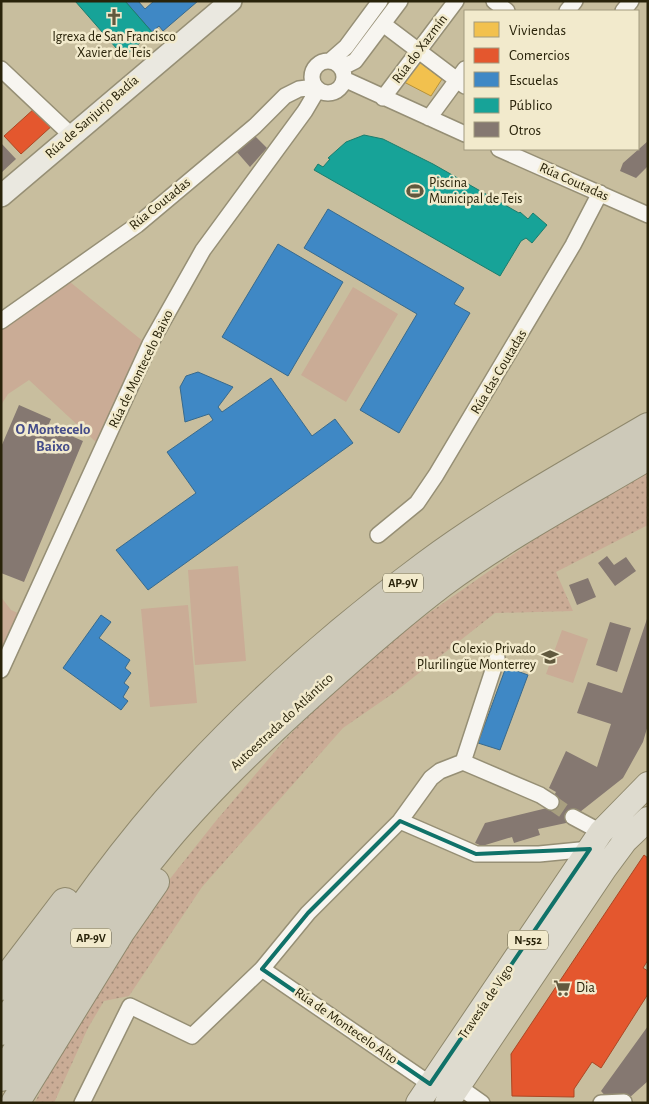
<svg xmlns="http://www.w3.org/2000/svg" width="649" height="1104" viewBox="0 0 649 1104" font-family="'Alegreya Sans',sans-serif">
<defs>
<pattern id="grass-dots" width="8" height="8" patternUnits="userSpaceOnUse" patternTransform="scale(1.25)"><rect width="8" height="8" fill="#caac96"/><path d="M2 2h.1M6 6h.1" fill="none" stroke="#a48c79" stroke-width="1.8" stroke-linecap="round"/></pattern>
</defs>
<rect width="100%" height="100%" fill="#c8be9e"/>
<path fill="url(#grass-dots)" d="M648,470V525L556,572L573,611L495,613L395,692L343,728L202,887L129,996L104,1001L88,1028L54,1103L35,1102L64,1045L150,904L215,822L283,742L331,691L419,620L568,516Z"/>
<path fill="#caac96" d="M70,282L144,342L97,443L29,380L8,394L1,405V330Z
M353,287L398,314L346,402L301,375Z
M238,566L246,661L195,665L188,570Z
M1,597L11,610L20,614L1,656Z
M188,605L197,703L150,707L141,609Z
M562,630L588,639L573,683L546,674Z"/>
<path fill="#f2c14e" stroke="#b6923a" d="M418,61L442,79L431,96L404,82Z"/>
<path fill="#e4572e" stroke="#ac4723" d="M36,107L54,124L21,154L4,136Z
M644,855L648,858V960L643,968L648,971V994L601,1068L592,1062L574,1089V1097L512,1096L511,1054Z"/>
<path fill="#3f88c5" stroke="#386a8d" d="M125,1H138L145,9L154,1H198L163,31L159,26L152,32Z
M328,209L464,288L454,304L470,313L399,433L360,410L417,314L304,248Z
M278,244L343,282L288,376L222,337Z
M198,372L233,387L218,407L222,412L271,378L312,436L335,419L353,443L148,590L116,550L196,493L167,452L213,420L209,414L185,422L180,387L186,376Z
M101,615L111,622L99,638L130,660L125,668L131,673L124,683L129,687L123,697L128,701L121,710L63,668Z
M506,667L528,675L500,750L478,743Z"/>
<path fill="#17a398" stroke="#1c7d6d" d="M75,1H125L152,32L124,57Z
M364,135L383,139L433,164L519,213L520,212L528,219L533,213L547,225L532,243L526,238L521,241L500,276L314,170L318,164L323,167L330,159L328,158L346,142Z"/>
<path fill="#857871" d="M255,136L267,148L250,167L236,151Z
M648,141V166L636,178L620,171L623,163Z
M1,143L16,159L1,173Z
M19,405L51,419L48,426L83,441L24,582L1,573V447Z
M607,556L614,565L626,557L636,571L615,586L598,563Z
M588,578L596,597L577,605L569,585Z
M648,616V725L643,742L623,778L566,823L538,829L540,835L514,843L512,837L482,846L475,843L485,823L547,808L556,792L549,788L566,751L597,767L611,724L577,713L588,682L622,693Z
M610,622L631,628L617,672L596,665Z
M648,1026V1081L629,1098L609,1100L601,1091Z"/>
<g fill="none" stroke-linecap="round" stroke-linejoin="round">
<path stroke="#a89f80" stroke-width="15" stroke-dasharray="15 8" stroke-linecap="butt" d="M551,802L573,817"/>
<g stroke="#968f75" stroke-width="18">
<path id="minor" d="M494,1L507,11
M567,11L575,1
M623,11L631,1
M383,24L465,86
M330,61L346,47L380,1
M312 77a16 16 0 1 1 32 0a16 16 0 1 1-32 0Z
M341,68L355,61L400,1
M1,69L71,135
M344,79L465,134
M383,98L456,1
M429,118L465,69
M499,149L648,215
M1,321L137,225L255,126L285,96L299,89L315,87
M378,535L417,503L436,475L573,245L600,193
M1,670L150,344L203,250L305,111L318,89
M463,762L497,658
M573,817L601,832
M400,821L431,778L440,771L463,762L540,795L551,802
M262,969L430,1084
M458,1086L482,1103
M82,1103L130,1006L192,1036L262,969L308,913L400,821L476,854H539L590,849
M601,1103L624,1102"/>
</g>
<g stroke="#968f75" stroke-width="24">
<path id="secondary" d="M1,196L231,1"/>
</g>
<g stroke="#8f886c" stroke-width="26">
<path id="primary" d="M418,1103L601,832L648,784
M447,1103L605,868L625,841L648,819"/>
</g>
<g stroke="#8f886c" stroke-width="30">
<path id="motorway" d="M1,986L65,902
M1,1031C55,943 118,853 188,777C260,699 341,628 426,565C496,513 573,471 648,427
M1,1077C51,995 103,915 165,841C212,785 265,735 320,686C359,651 400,615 442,583C507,535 579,497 648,456
M15,1103L121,931L155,882"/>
</g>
<use href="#minor" stroke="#f7f5f0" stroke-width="15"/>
<use href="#secondary" stroke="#eae8e0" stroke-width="21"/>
<use href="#primary" stroke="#dedbcf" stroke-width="24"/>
<use href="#motorway" stroke="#cdc9b9" stroke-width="28"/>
</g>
<path fill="none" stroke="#107269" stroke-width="4" stroke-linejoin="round" d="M400,821L476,854L590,849L430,1084L262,969L308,913Z"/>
<defs>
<g id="church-bare" transform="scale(1.35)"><path d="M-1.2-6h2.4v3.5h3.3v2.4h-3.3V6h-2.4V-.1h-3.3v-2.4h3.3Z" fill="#61593e" stroke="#f2eacc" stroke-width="2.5" paint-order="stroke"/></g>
<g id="stadium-bare" transform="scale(1.35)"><path d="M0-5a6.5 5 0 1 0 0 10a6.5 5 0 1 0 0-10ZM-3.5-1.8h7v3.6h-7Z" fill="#61593e" stroke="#f2eacc" stroke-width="2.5" paint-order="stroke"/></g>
<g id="school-bare" transform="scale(1.35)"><path d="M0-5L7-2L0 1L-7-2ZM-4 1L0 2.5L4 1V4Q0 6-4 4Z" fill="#61593e" stroke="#f2eacc" stroke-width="2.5" paint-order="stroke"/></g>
<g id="supermarket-bare" transform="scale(1.35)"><path d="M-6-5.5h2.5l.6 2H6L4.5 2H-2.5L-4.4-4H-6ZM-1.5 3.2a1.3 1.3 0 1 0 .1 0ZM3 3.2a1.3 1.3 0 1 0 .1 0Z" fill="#61593e" stroke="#f2eacc" stroke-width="2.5" paint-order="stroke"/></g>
</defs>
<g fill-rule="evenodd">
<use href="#church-bare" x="114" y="17"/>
<use href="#stadium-bare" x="415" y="191"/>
<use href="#school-bare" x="550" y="657"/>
<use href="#supermarket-bare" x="562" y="988"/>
</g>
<g text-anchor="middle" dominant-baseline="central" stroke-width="5" stroke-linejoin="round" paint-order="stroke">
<g fill="#f2eacc" stroke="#655f44" stroke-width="1">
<rect x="383" y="573.5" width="40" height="19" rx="4"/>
<rect x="71" y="928.5" width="40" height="19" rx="4"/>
<rect x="508" y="930.5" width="40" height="19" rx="4"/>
</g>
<g font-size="12" font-weight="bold" fill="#29230a">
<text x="403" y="583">AP-9V</text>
<text x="91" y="938">AP-9V</text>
<text x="528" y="940">N-552</text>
</g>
<g font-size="14" fill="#29230a" stroke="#f2eacc" text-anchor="start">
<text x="114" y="37" text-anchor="middle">Igrexa de San Francisco<tspan x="114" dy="16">Xavier de Teis</tspan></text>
<text x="429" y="183">Piscina<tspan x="429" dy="16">Municipal de Teis</tspan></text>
<text x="536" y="649" text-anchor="end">Colexio Privado<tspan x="536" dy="16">Plurilingüe Monterrey</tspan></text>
<text x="576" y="988">Dia</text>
</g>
<g font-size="14" fill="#29230a" stroke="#f2eacc">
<text transform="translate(420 49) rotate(-53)">Rúa do Xazmín</text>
<text transform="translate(92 117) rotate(-41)">Rúa de Sanjurjo Badía</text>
<text transform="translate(574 182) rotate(24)">Rúa Coutadas</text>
<text transform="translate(160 204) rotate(-39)">Rúa Coutadas</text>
<text transform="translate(141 369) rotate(-64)">Rúa de Montecelo Baixo</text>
<text transform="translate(499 372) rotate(-59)">Rúa das Coutadas</text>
<text transform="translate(282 722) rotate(-43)">Autoestrada do Atlántico</text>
<text transform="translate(486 1002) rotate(-56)">Travesía de Vigo</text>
<text transform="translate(346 1026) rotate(35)">Rúa de Montecelo Alto</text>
</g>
<g font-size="15" font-weight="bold" fill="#444c89" stroke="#f2eacc">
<text x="53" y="429">O Montecelo<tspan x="53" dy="17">Baixo</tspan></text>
</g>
</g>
<rect width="649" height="1104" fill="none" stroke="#29230a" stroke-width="5"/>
<rect x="464" y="10" width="175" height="140" fill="#f2eacc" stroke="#a29a7e"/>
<rect x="474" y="22" width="25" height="15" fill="#f2c14e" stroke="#a29a7e"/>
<text x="509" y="35" font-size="15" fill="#29230a">Viviendas</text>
<rect x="474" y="48" width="25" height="15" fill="#e4572e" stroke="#a29a7e"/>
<text x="509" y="60" font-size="15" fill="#29230a">Comercios</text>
<rect x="474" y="72" width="25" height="15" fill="#3f88c5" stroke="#a29a7e"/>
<text x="509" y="85" font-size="15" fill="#29230a">Escuelas</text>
<rect x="474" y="98" width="25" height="15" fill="#17a398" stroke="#a29a7e"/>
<text x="509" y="110" font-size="15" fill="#29230a">Público</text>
<rect x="474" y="122" width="25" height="15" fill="#857871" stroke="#a29a7e"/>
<text x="509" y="135" font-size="15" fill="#29230a">Otros</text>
</svg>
